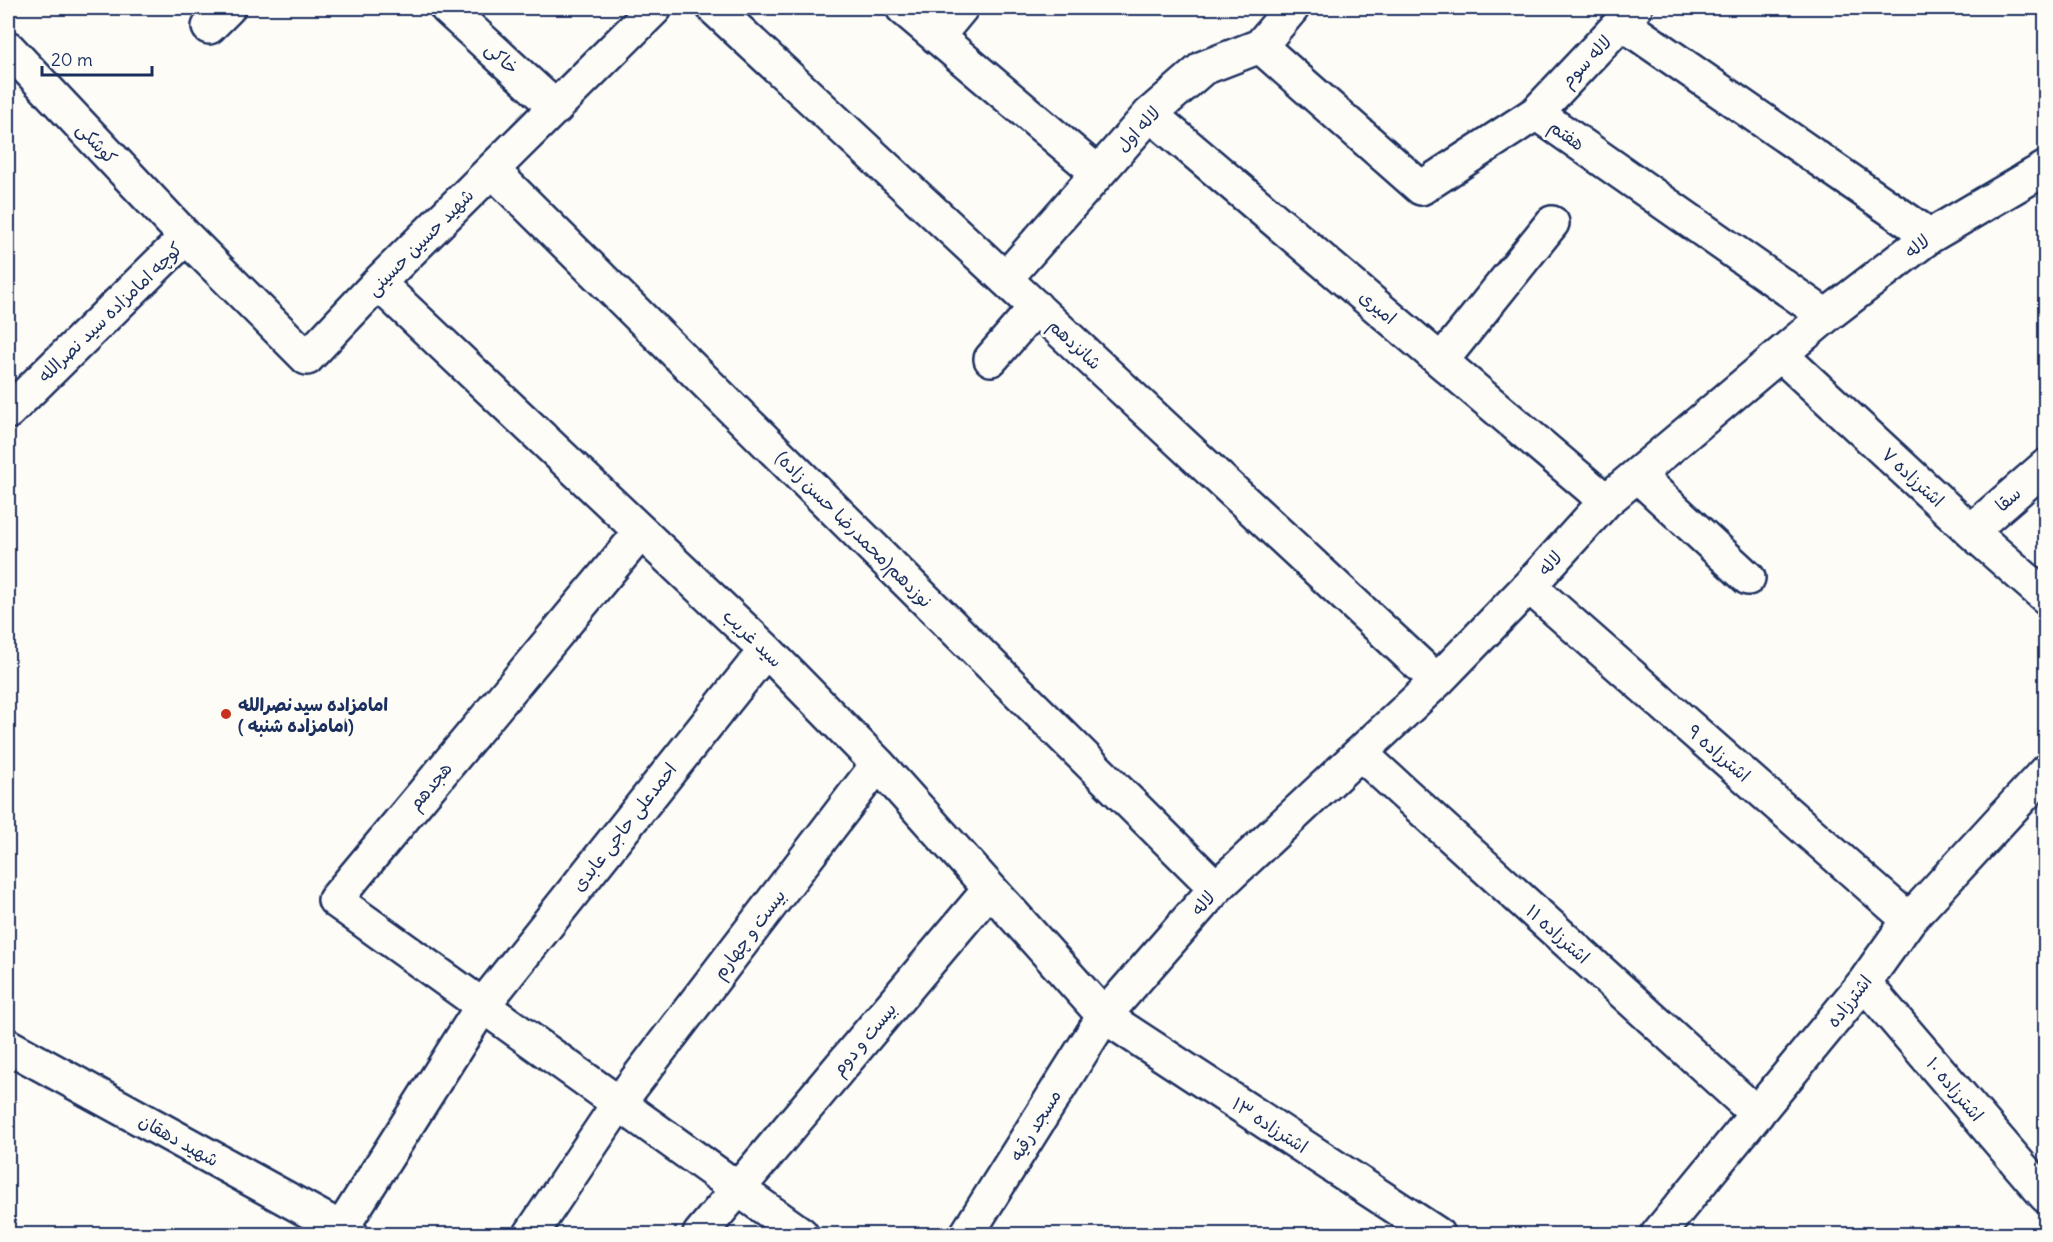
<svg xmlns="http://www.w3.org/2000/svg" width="2053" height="1242" viewBox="0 0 2053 1242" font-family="Delius,'Playpen Sans Arabic',sans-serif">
<rect width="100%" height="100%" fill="#fdfcf7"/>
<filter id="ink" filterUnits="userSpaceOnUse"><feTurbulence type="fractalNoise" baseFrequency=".0167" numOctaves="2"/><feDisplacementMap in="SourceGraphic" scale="12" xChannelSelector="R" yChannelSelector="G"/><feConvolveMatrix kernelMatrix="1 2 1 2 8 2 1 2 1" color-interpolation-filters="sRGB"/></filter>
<g filter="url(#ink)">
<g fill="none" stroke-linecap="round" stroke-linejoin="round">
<g stroke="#1b2f5e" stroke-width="38">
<path id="minor" d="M447,8L556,108
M714,8L1437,681
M903,8L1098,173
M1622,23L1930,236
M209,27L228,8
M937,37L961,8
M1260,46L1421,188L1536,113L1826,316
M8,48L186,237L307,358L378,283L655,8
M1536,113L1635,8
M1150,114L1606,501
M492,170L1216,888
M1005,279L1150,114L1203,68L1260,46L1292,8
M378,283L766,650L878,764L1104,1016L1437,1234
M1781,355L1971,531L2046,597
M991,359L1036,307
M1442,360L1552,223
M8,412L186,237
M1637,475L1748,578
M1971,531L2046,466
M641,532L335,900L801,1234
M1529,586L1909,920
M1360,753L1757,1114
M1864,983L2046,1196
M8,1046L351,1234
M341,1229L483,1005L766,650
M531,1234L619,1103L878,764
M700,1234L990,889
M967,1234L1104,1016L1216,888L1437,681L1529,586L1606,501L1826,316L1930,236L2046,168
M1658,1234L1864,983L1909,920L2046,771"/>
</g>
<use href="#minor" stroke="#fdfcf7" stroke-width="33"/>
</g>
</g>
<circle fill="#c8321e" stroke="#fdfcf7" stroke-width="2" cx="226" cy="714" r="6"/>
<g text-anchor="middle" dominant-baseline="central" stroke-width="6" stroke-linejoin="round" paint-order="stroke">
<g font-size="18" fill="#1b2f5e" stroke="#fdfcf7">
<text transform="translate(502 58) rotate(43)">خاکی</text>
<text transform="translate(1586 61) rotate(-46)">لاله سوم</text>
<text transform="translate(1138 129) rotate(-47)">لاله اول</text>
<text transform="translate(1567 135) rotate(35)">هفتم</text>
<text transform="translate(97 143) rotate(47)">کوشکی</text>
<text transform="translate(420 242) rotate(-45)">شهید حسین حسینی</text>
<text transform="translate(1917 246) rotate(-37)">لاله</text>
<text transform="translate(1378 307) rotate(40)">امیری</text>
<text transform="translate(110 312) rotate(-44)">کوچه امامزاده سید نصرالله</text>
<text transform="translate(1075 344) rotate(43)">شانزدهم</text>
<text transform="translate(1913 477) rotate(43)">اشترزاده ۷</text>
<text transform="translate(2008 499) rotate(-41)">سقا</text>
<text transform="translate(854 529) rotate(45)">نوزدهم(محمدرضا حسن زاده)</text>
<text transform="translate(1550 563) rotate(-48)">لاله</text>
<text transform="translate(753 638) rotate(44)">سید غریب</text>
<text transform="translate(1719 753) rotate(41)">اشترزاده ۹</text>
<text transform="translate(430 786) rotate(-50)">هجدهم</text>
<text transform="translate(624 827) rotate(-52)">احمدعلی حاجی عابدی</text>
<text transform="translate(1203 903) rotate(-49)">لاله</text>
<text transform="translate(749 934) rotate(-53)">بیست و چهارم</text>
<text transform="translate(1558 934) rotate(42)">اشترزاده ۱۱</text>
<text transform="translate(1849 1001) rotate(-52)">اشترزاده</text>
<text transform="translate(864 1039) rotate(-50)">بیست و دوم</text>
<text transform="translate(1955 1089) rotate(50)">اشترزاده ۱۰</text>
<text transform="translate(1035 1125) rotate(-58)">مسجد رقیه</text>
<text transform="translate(1270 1125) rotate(33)">اشترزاده ۱۳</text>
<text transform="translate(179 1140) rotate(29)">شهید دهقان</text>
</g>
<g font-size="18" font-weight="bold" fill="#1b2f5e" stroke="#fdfcf7" text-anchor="start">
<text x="238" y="704">امامزاده سیدنصرالله<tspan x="238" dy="21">( امامزاده شنبه)</tspan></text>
</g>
</g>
<rect width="2053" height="1242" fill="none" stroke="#fdfcf7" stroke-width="30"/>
<rect x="15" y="15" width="2023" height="1212" fill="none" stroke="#1b2f5e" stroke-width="2" filter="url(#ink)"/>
<path d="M42 66v9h110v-9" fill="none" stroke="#1b2f5e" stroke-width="3"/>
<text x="51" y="66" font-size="18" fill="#1b2f5e" stroke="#fdfcf7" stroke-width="4.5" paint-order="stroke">20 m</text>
</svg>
